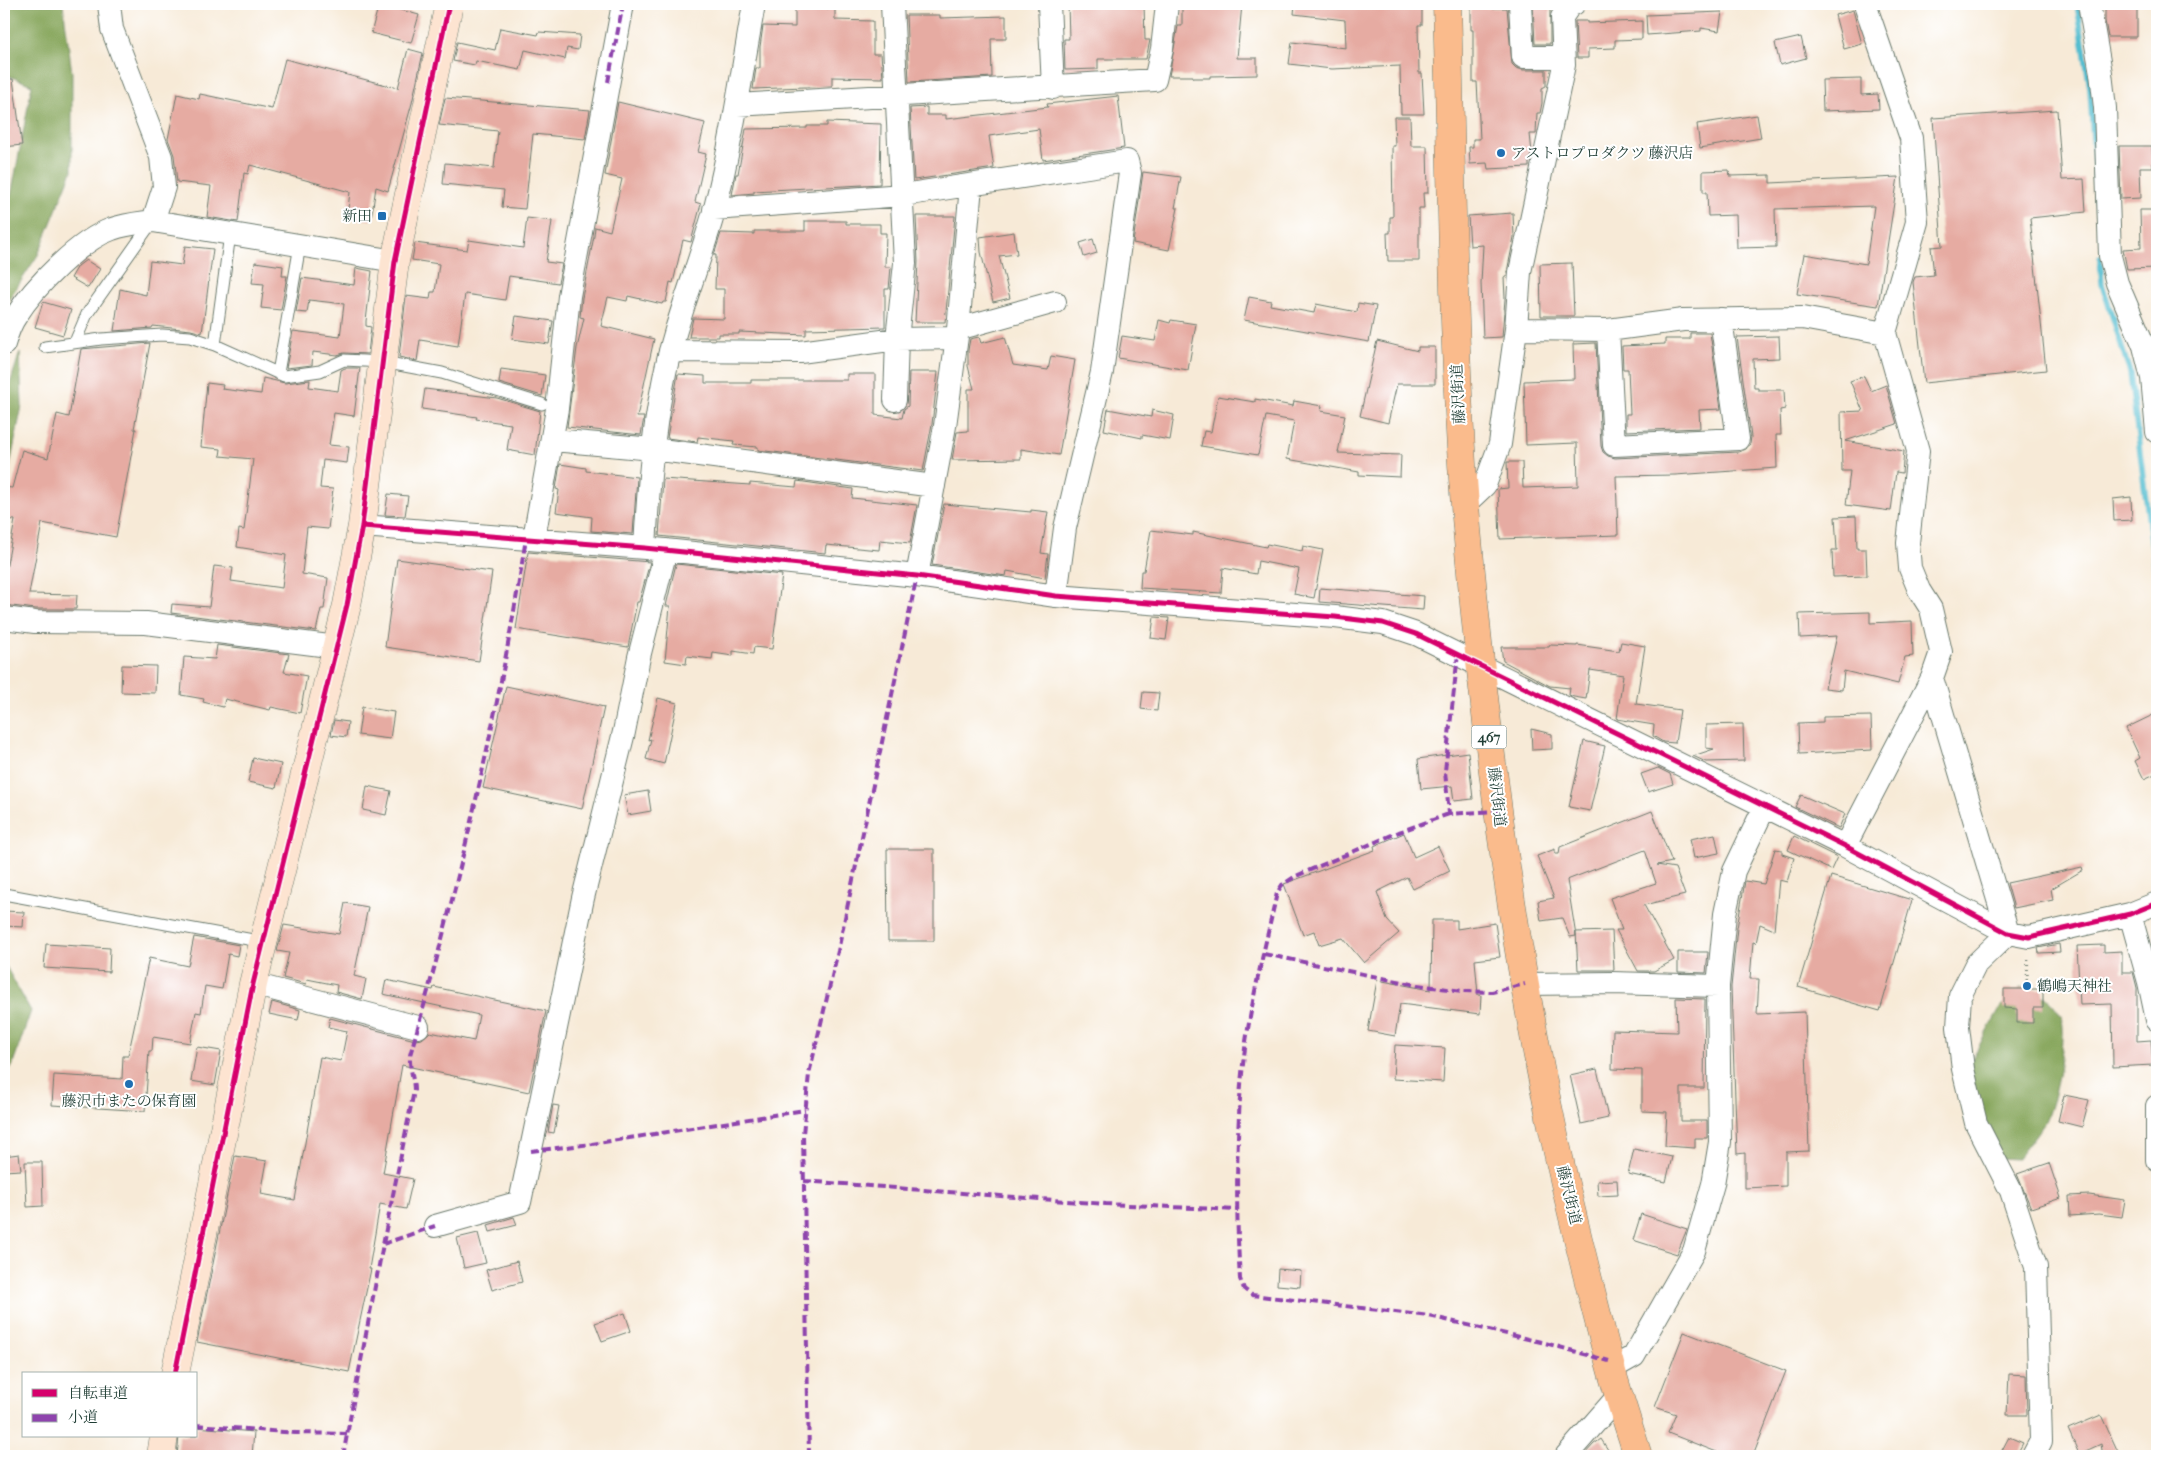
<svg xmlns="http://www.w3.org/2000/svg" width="2161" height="1460" viewBox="0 0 2161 1460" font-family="'IM FELL French Canon','Noto Serif JP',serif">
<rect width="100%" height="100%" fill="#fff"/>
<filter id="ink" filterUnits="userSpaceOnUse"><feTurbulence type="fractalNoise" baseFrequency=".02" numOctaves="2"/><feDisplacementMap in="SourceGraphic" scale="10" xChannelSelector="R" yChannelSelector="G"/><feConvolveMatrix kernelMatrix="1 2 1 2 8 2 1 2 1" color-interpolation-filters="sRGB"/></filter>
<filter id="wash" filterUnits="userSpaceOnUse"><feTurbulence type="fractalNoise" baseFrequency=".0096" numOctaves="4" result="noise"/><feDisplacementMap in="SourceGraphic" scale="20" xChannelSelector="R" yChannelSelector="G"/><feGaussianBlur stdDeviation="1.12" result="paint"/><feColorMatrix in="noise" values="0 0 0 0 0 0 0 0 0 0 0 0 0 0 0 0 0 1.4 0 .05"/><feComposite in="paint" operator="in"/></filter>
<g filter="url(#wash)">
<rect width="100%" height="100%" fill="#f7ead7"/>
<path fill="#84a459" stroke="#527046" d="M4,4H63L72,73V171L38,255L4,307V198L11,196L32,85L4,74Z
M20,352L22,406L8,475L4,476V402Z
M4,963L31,1011L12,1066L4,1072Z
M2020,988C2041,993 2048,995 2060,1014C2070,1030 2054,1106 2044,1123C2036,1135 2026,1147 2017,1159L1998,1158L1971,1131L1970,1062L2000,1008Z"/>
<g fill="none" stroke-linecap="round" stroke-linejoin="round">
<path stroke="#54bed0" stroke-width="5.5" d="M2077,4L2090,88L2097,209
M2100,258L2102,284L2130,373L2157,587"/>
</g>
<g id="blocks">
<path fill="#e6aba2" d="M379,4L419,15L411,43L371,33Z
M1068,4H1144L1145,40H1150L1146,59H1098V69L1065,70L1064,39H1069Z
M1182,4H1242L1237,58H1257V75L1210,76V78H1193V76H1169L1178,26H1182Z
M1295,4L1422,6V25H1418L1419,73H1422L1424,114H1401L1400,66L1332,69L1289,64L1292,42L1346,48L1345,20L1294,14Z
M1533,4H1550V44H1535Z
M2105,4H2137V37H2108L2105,21Z
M795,8L835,9V20L873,21V54H881L883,78L832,77V86L753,89L756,68H760V47L763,26L795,27Z
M1471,8H1507L1512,64L1516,68L1523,70H1546V86L1542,88V103L1540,113H1537L1536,134H1530L1532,153L1529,159V167L1488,169L1487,163L1470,164L1469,147H1473V139H1480L1477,82H1473V30H1471Z
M1853,10L1862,44L1844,49L1835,15Z
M1722,12L1719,31L1701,28V31L1647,35L1646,15Z
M906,15H940V18L1006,16V39H991L992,77L909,82Z
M1575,21H1587V23L1642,21V39L1615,40V48L1588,49V58H1577Z
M500,28L538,35L539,32L580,35L578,50L567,48L565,59L525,50L520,70L476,61L475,65L453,61L457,42L495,50Z
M1801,37L1806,58L1780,65L1775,43Z
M408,49L423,53L412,103L388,191L376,187L371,220L347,217L350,192L250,165L248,174L244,173L238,222L207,217L211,186L177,182L174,155L168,139L177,94L199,99L200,94L272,109L285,59L398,88Z
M4,79H13L22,145L4,147Z
M1861,79V95L1878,94L1879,109L1823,111L1822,80Z
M1118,96L1124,148L1043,160L1039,129L989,136L994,168L914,180L910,108L927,107V115H946V119L1048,107L1047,104Z
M445,98L590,110L585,139L533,134L525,209L502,207L504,190L443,184L445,163L494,168L498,131L439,125Z
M618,102L705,123L698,152L706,154L695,202L701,204L691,242L683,240L673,283L670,282L666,302H663L662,304L628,296L627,301L608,297L601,326L654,339L637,417H644L641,435L567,427L577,348L584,318L580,317L582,298L594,236L595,227L610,231L622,179L605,175Z
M2057,110L2062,180L2084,179L2086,212L2030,218L2046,370L1924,383L1913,282L1915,277L1934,275L1931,247L1942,246L1933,118Z
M1757,115L1761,138L1700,148L1697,124Z
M1394,117H1410L1411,146H1427L1428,193H1423L1424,208H1419V261H1388L1387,233H1390V217H1393L1392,146H1395Z
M827,122L881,124L880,184L754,191V193L732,195L736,174H738L746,129L807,128V126H827Z
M2119,146H2152L2153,167H2140L2141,198L2121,199Z
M1729,170L1730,176L1770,175V183L1898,177L1878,306L1797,294L1804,254L1866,264L1874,206L1775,209L1776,247L1737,248L1736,215L1708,216L1707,192H1703V171Z
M1143,172L1181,177L1175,208H1178L1169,250L1133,243Z
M2140,210H2157V268L2127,269L2123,249L2141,248Z
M1513,213L1514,237L1506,277H1504L1505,299L1502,337L1483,338L1481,283L1483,245L1470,246L1468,216Z
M916,216H955L945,322H915L918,262Z
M527,218L552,221L546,262L562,264L558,283L509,276L505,300L465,294L458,346L420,340L417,361L399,357L406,296L430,299L431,292H435L439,264L412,260L415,243L467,250L469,240L523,248Z
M805,221H846V224H880V233H886L885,267H891L889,289H885V327L806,329V335L739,332V334H719V337H689L693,318L724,319V289H715L716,255H714L721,233L754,234V231H805Z
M1014,232L1017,254L999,256L1010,298L993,302L981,252L980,237Z
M1093,239L1097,253L1084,257L1080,243Z
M185,246L213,249L202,333L191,330L153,326L152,328L114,331L120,289L146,295L150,261L182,265Z
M86,260L100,269L88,288L71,278L78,266Z
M255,262L283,266L282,276H287L281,310L261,308L264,284L252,283Z
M1572,263L1574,316H1541L1540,264Z
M356,268L372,271L366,321V326L371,327L368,354L344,353L337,355L313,352L312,365L286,368L293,331L340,337L344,304L309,300L307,313L296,312L302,278L354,285Z
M1249,297L1271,301L1270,305L1314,313L1316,304L1357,312L1358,303L1376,306L1369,342L1244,320Z
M43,302L71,310L63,335L35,327Z
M516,316L553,321L549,344L512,339Z
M1159,320L1170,323L1171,320L1196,324L1188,370L1118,358L1122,336L1155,341Z
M1690,333H1710L1721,409L1699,410L1700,428L1626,431V414H1630L1628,369H1623L1622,346L1665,344V339H1690Z
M1779,336L1780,358L1753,359L1754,388H1758V390H1784L1785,409L1780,410L1781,435H1776L1777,468L1675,475L1616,476L1618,535L1500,539L1498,489L1508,488L1507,462H1522L1523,488L1578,486L1577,443L1526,445L1524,381L1574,379L1573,344L1596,343L1601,446L1603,452L1608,456L1615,458L1739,452L1746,449L1750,444L1751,437L1737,337Z
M979,337L981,343L1005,337L1013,365L1048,370L1051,356L1075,360L1059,455L1021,449V459L952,460L957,432L968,431V389H974L968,366V350L970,339Z
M1377,341L1418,351V347H1435V384H1397L1388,423L1360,416Z
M150,343L134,429H136L116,537L42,523L29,594L77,595L76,609H36L4,605V581L15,520L4,519V487L12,488L22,450L48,458L57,414L69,417L81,349Z
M345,368H360L354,416L334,413L329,445L349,447L347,463L323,460L320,488L333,489L328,529L307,527L302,574L328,578L324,609H321L316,631L171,613L172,604L209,607L214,566L233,568L231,581L282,588L286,555L237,547L239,529L244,530L253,459L220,456L221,449L201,447L207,383L223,385L222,389L261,394L263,378L285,383L310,380L309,387L338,391L341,370Z
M501,369L545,375L542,396L499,383Z
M909,372H938L932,424L923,471L758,450V447L733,445L734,441L698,437L697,442L667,438L678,374L705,376V383H751V380H847V374H875V415L902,418L904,409L908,406Z
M1864,376L1871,391L1886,385L1897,424L1845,441L1904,451L1902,473L1896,472L1891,511L1846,505L1850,471H1842L1841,412L1863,411L1850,381Z
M425,389L497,398L540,411L535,455L507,450L511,424L476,419L477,417L422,409Z
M1218,396L1255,402V399L1293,406L1294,401L1322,406L1321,411L1345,415L1338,453L1401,455L1400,477L1359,475V472L1287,459L1294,421L1266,416L1258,455L1201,446L1204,431L1211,432Z
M1108,409L1151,417L1152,410L1174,415L1170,440L1142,435V438L1104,430Z
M560,464L586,468V471L637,477L633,534L591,531L592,517L556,512L559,490L556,489Z
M663,479L750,485V483L796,487L797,481L853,489L852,498L917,505L910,543L880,540L879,550L826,545L825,553L659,536Z
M388,494L408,496L405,516L385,515Z
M2131,497L2132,520L2114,521L2113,499Z
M944,504L1031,512V510L1048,512L1041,553L1048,554L1045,578L1007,571L1006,576L932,565Z
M1856,516L1857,549H1866L1867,576L1833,577L1832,550H1837L1835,517Z
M1151,530L1193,535V532L1266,547L1267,544L1302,551L1303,546L1323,550L1314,598L1294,594L1299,569L1258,561L1256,574L1223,568L1221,593L1140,588L1141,571H1144Z
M528,552L650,562L639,602H637L628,647L516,629Z
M397,559L492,572L479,661L385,647Z
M676,564L782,575L772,649L754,647L753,654L733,651V656L713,653L712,659L687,656L686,664L665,661L670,606H666Z
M1320,588L1424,596L1423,610L1319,602Z
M1870,612V623L1912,621L1913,656L1905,657L1898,684L1844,671L1842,690L1825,688L1837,636L1800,638L1799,614Z
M1154,617L1169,618L1166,640L1151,638Z
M1621,642L1645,646L1636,704L1680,710L1675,743L1663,742L1653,736L1654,725L1617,719L1623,675L1590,670L1586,699L1574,697L1569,695L1570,688L1550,686L1503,661L1501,647H1549L1550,645L1577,646V645L1619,651Z
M217,645L289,654L284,672L307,676L300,713L271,707L270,710L225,699L223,707L203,702L204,699L181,695L184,657L215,659Z
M122,665L156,666L155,693L121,692Z
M506,686L604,707L582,809L483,788Z
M1143,692L1159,693L1157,711L1141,709Z
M658,698L677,703L664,764L646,759L651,739L648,740Z
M362,707L394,712L390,739L358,735Z
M2157,713V773L2144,779L2135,761L2140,758L2126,728Z
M1871,716L1872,750L1799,754L1798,723L1823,722V717Z
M334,720L348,722L346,737L331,735Z
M1743,724L1744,761L1706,762L1693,756L1714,749L1706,748V725Z
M1531,729L1552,734V749L1532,750Z
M1584,741L1605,746L1590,811L1569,807Z
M1468,752L1473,799L1454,801L1452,786L1421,789L1418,759Z
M253,758L281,764L276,788L248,782Z
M1658,768L1670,774L1673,784L1648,792L1641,774Z
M367,786L391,791L386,815L363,810Z
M648,791L651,811L628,815L624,795Z
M1801,795L1845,814L1839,828L1795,807Z
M1652,811L1672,862L1657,865L1675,868L1685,895L1644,905L1674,960L1654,971H1638L1616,930H1622L1610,898L1656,883L1645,850L1567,880L1576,936L1570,937L1562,918L1541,921L1538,901L1554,898L1537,856L1555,849V854H1559L1560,847Z
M1404,833L1414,857L1438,846L1450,871L1413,889L1407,877L1377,892L1387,920L1399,933L1364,963L1343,938L1319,945L1314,931L1303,935L1284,884L1375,850L1374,846Z
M1715,834L1719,853L1694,858L1690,839Z
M1794,836L1837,857L1831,870L1788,850Z
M887,849H934V941H888Z
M1775,849L1782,850V854L1794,858L1787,882L1779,880L1774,930L1760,924L1756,943L1753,942L1750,979H1759L1757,1014L1805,1012L1809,1151L1786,1152V1186L1745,1188V1153L1737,1154L1731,987L1737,928L1745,881L1764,884Z
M2082,867L2083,870L2051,889L2053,900L2014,908L2007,883Z
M1831,876L1912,900L1880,1011L1798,987Z
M345,903L368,907L354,976L366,979L362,999L336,992L337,985L307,979L306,984L283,978L289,953L277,951L284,925L339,934Z
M4,911L24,912L23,927L4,926Z
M1432,920H1457V929L1495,923L1500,957L1475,960L1478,995H1481L1480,1014L1400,1004L1395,1036L1368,1031L1377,980L1431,990Z
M1612,931L1614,970H1578L1576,932Z
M194,937L239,945L237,956L228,954L222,989L205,986L201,1013L196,1012L190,1043L153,1037L152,1051H149L145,1111L52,1105L54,1075L122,1079L123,1056H128L149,958L188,966Z
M46,944L110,948L109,972L44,968Z
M2059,944L2060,952L2039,953L2038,948Z
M2104,945V952L2122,951V972H2133L2137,988V1041L2151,1040L2153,1065L2113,1067L2112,1004L2080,1005L2077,946Z
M1678,952H1708L1706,973L1678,972Z
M386,980L433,990L434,987L546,1011L529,1092L402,1065L383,1173L413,1179L406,1209L380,1204L369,1269H371L349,1372L197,1342L235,1156L267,1161L261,1194L295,1200L320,1057L341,1061L347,1031L328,1027L330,1018L415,1040L422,1039L430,1032L474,1041L479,1015L383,994Z
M2004,989H2043V1008H2033V1023H2017V1009L2004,1008Z
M1676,998L1705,999L1704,1088H1681V1121H1707V1138H1695V1148L1665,1146L1667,1112L1642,1111V1070L1612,1069L1613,1030L1677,1032Z
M272,1002L300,1010L298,1020L269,1014Z
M1395,1045L1445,1048L1443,1082L1393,1079Z
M197,1047L221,1051L215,1085L191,1081Z
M1597,1069L1608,1118L1581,1124L1570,1075Z
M2064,1095L2089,1100L2082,1127L2058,1121Z
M553,1105L559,1106L554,1133L548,1132Z
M1634,1149L1672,1157L1666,1182L1628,1174Z
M19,1154L21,1170L4,1171V1156Z
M25,1162H42L43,1206L27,1207Z
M2049,1163L2061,1198L2031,1208L2017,1174Z
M1617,1180L1618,1195L1598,1196L1597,1181Z
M2089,1195L2125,1200L2122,1217L2099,1214L2070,1216L2069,1196Z
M1641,1214L1687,1229L1677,1254L1633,1240Z
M514,1217L517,1225L490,1232L488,1225Z
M478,1233L486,1263L464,1268L457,1238Z
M517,1261L522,1282L492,1290L486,1270Z
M1278,1269L1301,1271L1300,1287L1277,1285Z
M625,1313L631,1331L602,1341L595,1323Z
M1684,1332L1786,1371L1753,1456H1727L1668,1433L1676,1414L1655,1407Z
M2009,1374L2026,1375L2027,1415H2007Z
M2101,1415L2120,1456H2103L2101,1444L2079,1454L2068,1429Z
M196,1427L254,1432L252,1456H177L179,1436H196Z
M2009,1437L2023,1443L2016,1456H1999Z
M1601,1439L1612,1456H1583L1594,1444Z"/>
</g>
</g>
<g filter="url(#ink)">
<use href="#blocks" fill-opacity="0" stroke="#6b7a6d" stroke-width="1"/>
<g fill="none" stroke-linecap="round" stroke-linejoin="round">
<g stroke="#6b7a6d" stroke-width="13">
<path id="lane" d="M75,342L87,314L152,222
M215,345L230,234
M45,347L101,339L162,335L190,337L215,345L284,376L320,371L344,360L383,362L442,373L542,404
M278,373L300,245
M4,894L264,942"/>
</g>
<g stroke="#6b7a6d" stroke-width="24">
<path id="street" d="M109,4L112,29L161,157L164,187L153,221
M892,4L905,263L897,339L895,400
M1049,4L1053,88
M1520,4L1523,57H1563
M2089,4L2101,73L2105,108L2110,256L2117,283L2144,346L2152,378L2157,432
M737,105L1155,80L1162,49L1167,4
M714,209L903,195L1127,161L1130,173L1102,372L1065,528L1056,596
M958,329L1055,302
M1516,329L1608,330L1683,320L1802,318L1885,333
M1608,330L1614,445L1738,439L1721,319
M4,344C7,334 10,324 16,316C34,287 80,240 112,229C125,224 139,223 153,221L395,261
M670,351L800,352L897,339L956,338
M553,440L653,449L934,486
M1465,504L1485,485L1500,444L1516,329L1520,272L1564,65L1562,17L1571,4H1574
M362,526L645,548L917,576L1056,596L1335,617L1383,623L1416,634L1845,846L2008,933L2029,937L2130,914L2157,903
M534,538L557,409L569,296L623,4
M645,548C648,493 652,437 663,383C674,323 699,267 715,208C732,141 742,72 754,4
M917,576L945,426L958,329L971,186
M4,618L35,622L146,623L337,647
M1932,678L2008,933L1976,964L1960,996L1958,1027L1963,1069L1976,1123L2011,1191L2036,1267L2041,1441L2033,1456
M1845,846L1932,678L1941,652L1931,609L1919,590L1910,568L1908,543L1918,451L1885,333L1917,222L1911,138L1865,4
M2130,914L2149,982L2157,1020
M253,984L418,1027
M1525,984L1612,983L1718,986
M2157,1106V1160
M435,1226L520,1202L583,898L624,732L639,657L666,550
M1611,1369L1634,1356L1694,1251L1713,1184L1720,1142L1718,986L1725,914L1734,871L1765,806
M1566,1456L1620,1394"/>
</g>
<g stroke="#6b7a6d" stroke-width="29">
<path id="secondary" d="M175,1374L253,984L347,605L362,526L395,261L449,4
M161,1456L164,1436"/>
</g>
<g stroke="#6b7a6d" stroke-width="29">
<path id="highway" d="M1447,4C1452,171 1452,339 1465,506C1483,716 1509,928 1554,1135C1570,1209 1589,1284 1608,1357C1616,1390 1628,1423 1638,1456"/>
</g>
<path stroke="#6b7a6d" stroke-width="3" stroke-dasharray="1 4" stroke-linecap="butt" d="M2027,980L2028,955"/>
<use href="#lane" stroke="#fff" stroke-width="11"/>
<use href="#street" stroke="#fff" stroke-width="22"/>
<use href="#secondary" stroke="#fde4d1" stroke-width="28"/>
<use href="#highway" stroke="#fabb8c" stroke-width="28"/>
<path stroke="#8e44ad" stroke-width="4" stroke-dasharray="8 4" stroke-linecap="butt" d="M608,82L623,4
M1458,654L1445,771L1449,814L1498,811
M1449,814L1399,832L1296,876L1282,885L1277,893C1263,956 1246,1020 1241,1085C1236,1148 1236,1216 1240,1279L1244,1289L1252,1295L1429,1316L1545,1343L1609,1361
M1264,954L1417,985L1463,991L1492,992L1525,984
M531,1151L592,1144L805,1110
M804,1181L1106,1204L1238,1210
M383,1244L414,1091C414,1078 409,1068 410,1055C459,885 499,713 526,538
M196,1425L296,1433L347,1434
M343,1456L383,1244L435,1226
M809,1456L803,1134L809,1074L838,951L917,576"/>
<g stroke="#fff" stroke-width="8">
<path id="cycleway" d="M362,526L645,548L917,576L1056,596L1335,617L1383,623L1416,634L1845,846L2008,933L2029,937L2130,914L2157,903
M175,1374L253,984L347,605L362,526L395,261L449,4"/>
</g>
<use href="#cycleway" stroke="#d6006c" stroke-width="5"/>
</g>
</g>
<g fill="#1f6fb2" stroke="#fff" stroke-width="2">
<circle cx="1501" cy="153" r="5"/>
<rect x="377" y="211" width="10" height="10" rx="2.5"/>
<circle cx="2027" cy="986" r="5"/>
<circle cx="129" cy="1084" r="5"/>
</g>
<g text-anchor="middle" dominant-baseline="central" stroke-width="4" stroke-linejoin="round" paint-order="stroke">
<rect fill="#fff" stroke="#627771" stroke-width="1" x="1471.5" y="725.5" width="35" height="23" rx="4"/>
<g font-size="14" font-weight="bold" fill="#1f3d34">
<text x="1489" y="737">467</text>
</g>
<g font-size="15" fill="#1f3d34" stroke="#fff" text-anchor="start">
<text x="1511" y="153">アストロプロダクツ 藤沢店</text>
<text x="372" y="216" text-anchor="end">新田</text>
<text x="2037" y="986">鶴嶋天神社</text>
<text x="129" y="1101" text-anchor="middle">藤沢市またの保育園</text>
</g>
<g font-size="15" fill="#1f3d34" stroke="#fff">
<text transform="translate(1458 394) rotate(-93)">藤沢街道</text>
<text transform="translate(1497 797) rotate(83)">藤沢街道</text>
<text transform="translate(1569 1195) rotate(76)">藤沢街道</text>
</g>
</g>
<rect width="2161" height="1460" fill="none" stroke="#fff" stroke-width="20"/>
<rect x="22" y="1372" width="175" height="65" fill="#ffffff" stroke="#a5b1ae"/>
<rect x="32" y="1389" width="25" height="8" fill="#d6006c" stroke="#a5b1ae"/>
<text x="68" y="1398" font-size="15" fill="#1f3d34">自転車道</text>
<rect x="32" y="1414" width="25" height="8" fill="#8e44ad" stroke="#a5b1ae"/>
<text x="68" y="1422" font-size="15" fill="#1f3d34">小道</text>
</svg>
